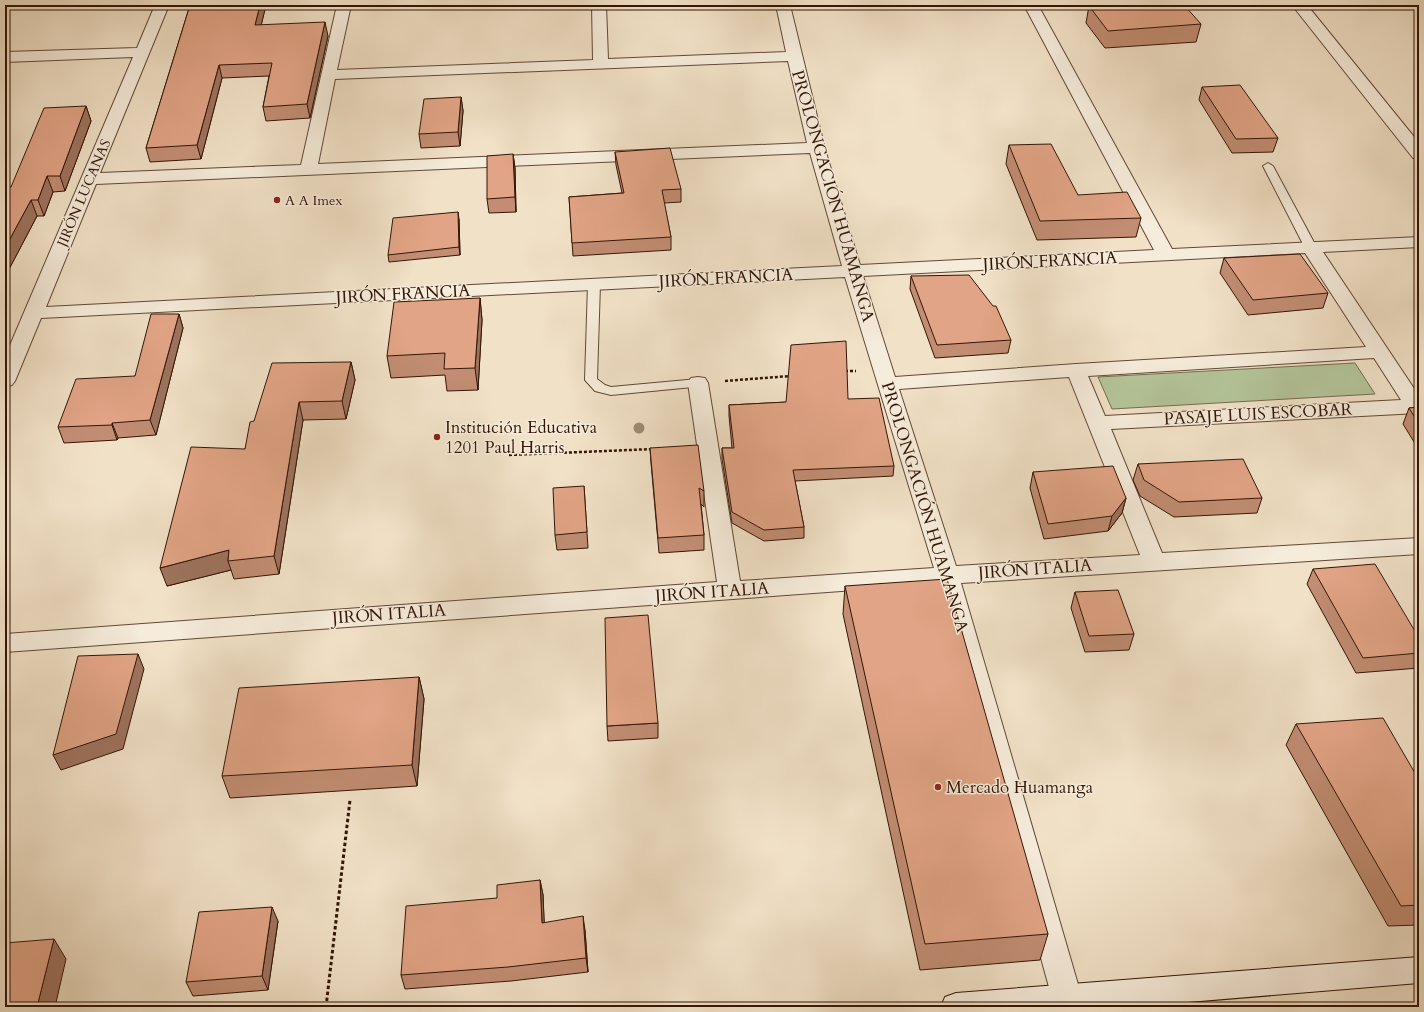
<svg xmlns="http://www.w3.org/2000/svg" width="1424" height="1012" viewBox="0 0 1424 1012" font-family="Cardo,serif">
<rect width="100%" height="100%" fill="#f1e1c7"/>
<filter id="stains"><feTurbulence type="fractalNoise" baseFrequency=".005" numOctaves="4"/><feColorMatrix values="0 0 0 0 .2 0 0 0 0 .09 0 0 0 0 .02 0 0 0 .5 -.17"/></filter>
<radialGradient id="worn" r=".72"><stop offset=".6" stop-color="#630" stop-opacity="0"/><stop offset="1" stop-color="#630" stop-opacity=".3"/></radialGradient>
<path fill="#b4c49a" stroke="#746c50" d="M1355,363L1375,394L1112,409L1098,377Z"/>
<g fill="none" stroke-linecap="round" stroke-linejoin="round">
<g stroke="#624836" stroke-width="2">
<path id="lane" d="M1268,163L1273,166L1317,248L1315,250L1311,251L1305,248L1263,166Z
M594,280L600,284L597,379L605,385L611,387L698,379L703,380L704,383L703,386L611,395L595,391L585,380L588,284Z"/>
</g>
<g stroke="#624836" stroke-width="2">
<path id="street" d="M155,5H169L100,173L301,165L337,5H351L337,70L593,60L592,5H606L608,59L786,52L776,5H790L825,149L860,265L1154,250L1024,5H1038L1172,249L1419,237V247L1323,252L1419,396V413L1111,429L1162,553L1419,538V554L961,583L1082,998L1078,1007H1048L1052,998L938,584L5,652V634L717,582L688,383L691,378L698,377L705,378L708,383L740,581L934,568L845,277L41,318L15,381L12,385L5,387V357L133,57L5,62V52L137,48ZM788,61L807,143L318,164L335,79ZM810,153L842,266L46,307L96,184ZM1305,253L1366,347L1076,364L895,377L863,276ZM1374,358L1401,400L1105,416L1088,376ZM1069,377L1140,555L956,566L899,389Z
M1292,5H1307L1419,143V159L1413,158Z"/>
</g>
<g stroke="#331505" stroke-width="2">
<path id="secondary" d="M1419,957V983L1128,1007H941L945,997L956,993Z"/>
</g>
<path stroke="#331505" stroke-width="2.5" stroke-dasharray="3 2" stroke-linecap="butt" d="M845,371H856
M725,381L790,376
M509,455L653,449"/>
<path stroke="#331505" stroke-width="3" stroke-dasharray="3.5 2.5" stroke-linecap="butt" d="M326,1007L350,800"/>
<use href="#lane" fill="#f6ecdb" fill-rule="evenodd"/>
<use href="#street" fill="#f6ecdb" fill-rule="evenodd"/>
<use href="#secondary" fill="#f6ecdb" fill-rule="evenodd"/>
</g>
<circle fill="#9e8e75" cx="639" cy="428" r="5.5"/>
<path fill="#c28d73" stroke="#331505" d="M190,5H266L261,25L328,36L310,118L266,121L263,107L269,76L222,78L201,159L150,162L146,148Z
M1089,6L1201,24L1196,42L1105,48L1086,23Z
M1202,87L1278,138L1273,152L1232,153L1199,100Z
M461,97L463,111L460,146L421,148L419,134Z
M86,106L91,121L65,191L53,192L44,216H37L6,275L7,277L5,282V187H11Z
M1009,145L1078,195L1141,218L1136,237L1037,240L1006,164Z
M615,152L681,189V202L664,203L671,237V250L573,256L569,197L622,193L616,165Z
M513,154L515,168L516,212L489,213L487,199Z
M459,219L460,255L389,262L388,255Z
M1224,258L1328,293L1323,308L1248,315L1220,273Z
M911,276L1011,340L1008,353L935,358L910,289Z
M480,298L482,320L478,390L447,391L445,375L391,378L387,356Z
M179,314L183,328L156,435L118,438L117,440L64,443L58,427L135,376Z
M351,362L355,380L346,419L303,420L279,574L234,579L231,570L167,586L245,449L254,421Z
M848,399L894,466L893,476L795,481L804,527V538L764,541L732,523L722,459V448H732L729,416V405Z
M1419,407V450L1403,424L1409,408Z
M650,448L704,491V507L701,504L704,535V550L659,553L651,463Z
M1138,464L1262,498L1257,513L1174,517L1140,496L1133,480Z
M1033,472L1126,498L1122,513L1108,531L1044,539L1030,488Z
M584,486L588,548L557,550L555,535Z
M1313,569L1419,638V668L1356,673L1307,584Z
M845,586L1048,934L1040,960L920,970L843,614Z
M1075,592L1134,634L1129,650L1085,652L1071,608Z
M419,677L424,699L417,786L230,798L222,776Z
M658,723V738L608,741L607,726Z
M1296,724L1419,780V925L1388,926L1286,745Z
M540,880L543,895L544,923L585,930L588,972L511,981L405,989L401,975L497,898Z
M278,921L268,990L193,996L186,982Z"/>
<path fill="#9e735e" stroke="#331505" d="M260,5H266L258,39L255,25Z
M325,22L328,36L310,118L307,104Z
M219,65L222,78L201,159L197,145Z
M461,97L463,111L460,146L458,132Z
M86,106L91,121L65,191L60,176Z
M513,154L515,168L516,212L515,197Z
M47,176L53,192L44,216L38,200Z
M31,200L37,216L6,275L7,277L5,282V248Z
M458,212L459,219L460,255L459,247Z
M480,298L482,320L478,390L475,368Z
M179,314L183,328L156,435L150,420Z
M351,362L355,380L346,419L342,401Z
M299,402L303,420L279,574L274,556Z
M112,423L118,438L117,440L112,425Z
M1126,498L1122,513L1108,531L1112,516Z
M229,550L228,561L231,570L167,586L160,568Z
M138,654L144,669L123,749L61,770L53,755Z
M419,677L424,699L417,786L412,765Z
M540,880L543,895L545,938L542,923Z
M272,907L278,921L268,990L262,976Z
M583,916L585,930L588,972L586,958Z
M54,939L66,959L55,1007H37Z"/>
<path fill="#e1a486" stroke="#331505" d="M190,5H260L255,25L325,22L307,104L263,107L272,63L219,65L197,145L146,148Z
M1100,5H1184L1201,24L1108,31L1089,6Z
M1240,85L1278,138L1236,139L1202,87Z
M461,97L458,132L419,134L424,99Z
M86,106L60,176H47L38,200H31L5,248V187H11L44,108Z
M1051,144L1078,195L1127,192L1141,218L1040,221L1009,145Z
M670,148L681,189L662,190L671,237L572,243L569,197L624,193L615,152Z
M513,154L515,197L487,199V156Z
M458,212L459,247L388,255L393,218Z
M1300,254L1328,293L1253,300L1224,258Z
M969,275L993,306H996L1011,340L937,345L911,276Z
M480,298L475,368L444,369L445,353L387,356L394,302Z
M151,314H179L150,420L112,423V425L58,427L76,379L135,376Z
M846,341L848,399L879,398L894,466L793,470L804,527L764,530L732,512L722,448H734L729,405L786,402L791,345Z
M351,362L342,401L299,402L274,556L228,561L229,550L160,568L191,447L245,449L250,422L254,421L272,363Z
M1419,407V424L1409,408Z
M698,445L704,491L699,488L704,535L658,538L650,448Z
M1243,459L1262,498L1179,502L1144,480L1138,464Z
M1113,466L1126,498L1112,516L1048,524L1033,472Z
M584,486L587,532L555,535L553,488Z
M1375,564L1419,638V653L1363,658L1313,569Z
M947,579L1048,934L925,944L845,586Z
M1118,590L1134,634L1089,636L1075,592Z
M648,615L658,723L607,726L605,618Z
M138,654L116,734L53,755L78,656Z
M419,677L412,765L222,776L239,688Z
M1383,718L1419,780V905L1401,906L1296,724Z
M540,880L542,923L583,916L586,958L508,967L401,975L406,906L497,898V885Z
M272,907L262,976L186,982L199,912Z
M54,939L37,1007H5V943Z"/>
<g fill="#8f2418" stroke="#f6ecdb" stroke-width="1.5">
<circle cx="277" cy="200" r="4"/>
<circle cx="437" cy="437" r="4"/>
<circle cx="938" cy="787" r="4"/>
</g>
<g text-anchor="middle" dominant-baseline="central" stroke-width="3" stroke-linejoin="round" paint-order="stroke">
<g font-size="14" fill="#331505" stroke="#f6ecdb">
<text transform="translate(84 193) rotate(-67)">JIRÓN LUCANAS</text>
</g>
<g font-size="14" fill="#331505" stroke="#f6ecdb" text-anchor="start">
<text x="285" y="200">A A Imex</text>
</g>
<g font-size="17" fill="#331505" stroke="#f6ecdb">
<text transform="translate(833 196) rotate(74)">PROLONGACIÓN HUAMANGA</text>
<text transform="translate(1050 261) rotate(-3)">JIRÓN FRANCIA</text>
<text transform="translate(726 278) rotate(-3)">JIRÓN FRANCIA</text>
<text transform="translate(403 294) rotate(-3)">JIRÓN FRANCIA</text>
<text transform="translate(1258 414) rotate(-3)">PASAJE LUIS ESCOBAR</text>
<text transform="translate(925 507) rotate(73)">PROLONGACIÓN HUAMANGA</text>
<text transform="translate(1035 569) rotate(-4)">JIRÓN ITALIA</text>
<text transform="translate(712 592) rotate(-4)">JIRÓN ITALIA</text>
<text transform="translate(389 614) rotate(-4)">JIRÓN ITALIA</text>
</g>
<g font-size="17" fill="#331505" stroke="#f6ecdb" text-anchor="start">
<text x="445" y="427">Institución Educativa<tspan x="445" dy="20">1201 Paul Harris</tspan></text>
<text x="946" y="787">Mercado Huamanga</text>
</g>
</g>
<rect width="1424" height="1012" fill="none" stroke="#f1e1c7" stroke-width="20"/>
<rect x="6" y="6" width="1412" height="1000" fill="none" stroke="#331505" stroke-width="2"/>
<rect x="10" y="10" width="1404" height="992" fill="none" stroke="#331505"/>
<rect width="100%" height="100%" filter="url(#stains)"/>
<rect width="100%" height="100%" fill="url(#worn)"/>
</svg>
